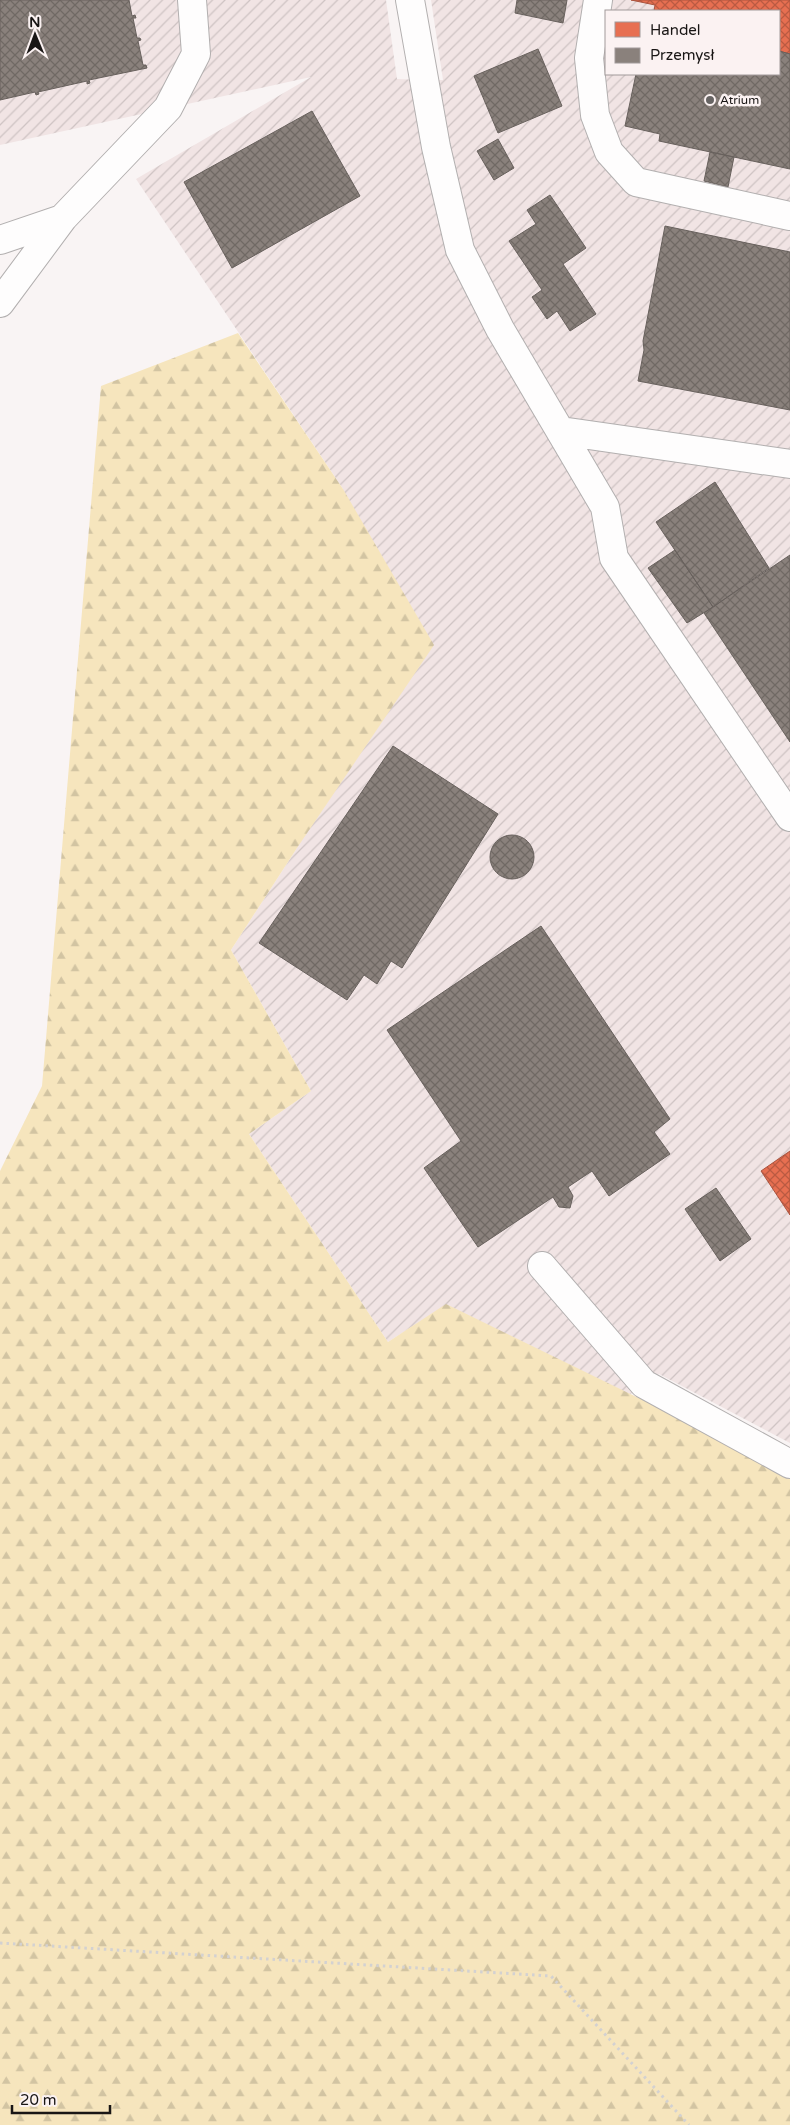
<svg xmlns="http://www.w3.org/2000/svg" width="790" height="2125" viewBox="0 0 790 2125" font-family="'Varela Round',sans-serif">
<defs>
<pattern id="industrial-furrows" width="10" height="10" patternUnits="userSpaceOnUse" patternTransform="scale(1.25)"><rect width="10" height="10" fill="#f1e4e4"/><path d="M-1 1l2-2M0 10L10 0M9 11l2-2" fill="none" stroke="#cec3c3"/></pattern>
<pattern id="forest-firs" width="22" height="20" patternUnits="userSpaceOnUse" patternTransform="scale(1.25)"><rect width="22" height="20" fill="#f6e5bd"/><path d="M5 1l3.5 6h-7zM16 11l3.5 6h-7z" fill="#d2c4a2"/></pattern>
<pattern id="shops-cross-hatch" width="8" height="8" patternUnits="userSpaceOnUse" patternTransform="scale(1.25)"><rect width="8" height="8" fill="#e76f51"/><path d="M0 0l8 8M0 8l8-8" fill="none" stroke="#ba5a42"/></pattern>
<pattern id="industry-cross-hatch" width="8" height="8" patternUnits="userSpaceOnUse" patternTransform="scale(1.25)"><rect width="8" height="8" fill="#8a817c"/><path d="M0 0l8 8M0 8l8-8" fill="none" stroke="#706964"/></pattern>
</defs>
<rect width="100%" height="100%" fill="#f9f4f4"/>
<path fill="url(#industrial-furrows)" fill-rule="evenodd" d="M0,0H386L397,79L424,80H443L431,0H790V1443L659,1374L629,1395L446,1305L388,1342L249,1134L311,1091L231,950L297,848L343,489L136,179L311,77L0,145ZM606,11H779V74H606Z"/>
<path fill="url(#forest-firs)" d="M238,333L343,489L434,645L297,848L231,950L311,1091L249,1134L388,1342L446,1304L790,1472V2125H0V1171L42,1086L101,386Z"/>
<path fill="url(#shops-cross-hatch)" stroke="#a9543f" d="M631,0H790V54L779,51V11H654L655,5Z
M790,1151V1215L761,1171Z"/>
<path fill="url(#industry-cross-hatch)" stroke="#68615d" d="M0,0H129L132,16L135,15L136,18H133L137,38H140L141,40L138,41L143,65H146L147,68L89,80L90,83L87,84V81L38,92L39,94L36,95L35,92L0,100Z
M517,0H567L563,23L515,13Z
M538,49L562,106L498,133L474,76Z
M779,51L790,54V169L659,141L660,134L625,126L636,74H779Z
M312,111L360,196L232,268L184,182Z
M498,139L514,168L494,180L477,151Z
M710,152L734,157L728,187L704,181Z
M550,195L586,248L563,264L596,314L570,331L557,311L547,319L532,297L542,290L509,241L536,224L527,210Z
M665,226L790,252V410L638,381L644,350L643,341Z
M715,482L769,568L713,607L656,522Z
M675,550L713,607L687,623L648,568Z
M790,555V742L704,613Z
M393,746L498,814L402,968L391,961L377,984L364,975L347,1000L259,943Z
M490 857a22 22 0 1 1 44 0a22 22 0 1 1-44 0Z
M541,926L670,1119L654,1132L670,1154L609,1196L592,1171L568,1187L573,1196L570,1208L559,1207L553,1197L478,1247L424,1168L461,1141L387,1030Z
M716,1188L751,1239L720,1261L685,1209Z"/>
<g fill="none" stroke-linecap="round" stroke-linejoin="round">
<g stroke="#b2afaf" stroke-width="30">
<path id="minor" d="M410,0L436,147L460,250L500,329L605,507L614,558L790,817
M598,0L589,58L595,115L609,152L636,182L790,216
M0,240L62,219L168,108L196,54L192,0
M0,303L63,218
M561,431L790,464
M542,1266L644,1384L790,1464"/>
</g>
<path stroke="#d3d1d1" stroke-width="3" stroke-dasharray="2.5 4" stroke-linecap="butt" d="M0,1943L551,1976L689,2125"/>
<use href="#minor" stroke="#fefdfd" stroke-width="28"/>
</g>
<circle fill="#676463" stroke="#fbf2f2" stroke-width="2" cx="710" cy="100" r="5"/>
<g text-anchor="middle" dominant-baseline="central" stroke-width="5" stroke-linejoin="round" paint-order="stroke">
<g font-size="12" fill="#191615" stroke="#fbf2f2" text-anchor="start">
<text x="720" y="100">Atrium</text>
</g>
</g>
<rect x="605" y="10" width="175" height="65" fill="#fbf2f2" stroke="#a19a9a"/>
<rect x="615" y="22" width="25" height="15" fill="#e76f51" stroke="#a19a9a"/>
<text x="650" y="35" font-size="15" fill="#191615">Handel</text>
<rect x="615" y="48" width="25" height="15" fill="#8a817c" stroke="#a19a9a"/>
<text x="650" y="60" font-size="15" fill="#191615">Przemysł</text>
<g transform="translate(35 35) rotate(359)" stroke="#fbf2f2" stroke-width="4" paint-order="stroke">
<path d="M0-4L9 19L0 12L-9 19Z" fill="#191615"/>
<text y="-8" font-size="14" font-weight="bold" text-anchor="middle" fill="#191615">N</text>
</g>
<path d="M12 2105v8h98v-8" fill="none" stroke="#191615" stroke-width="2.5"/>
<text x="20" y="2105" font-size="15" fill="#191615" stroke="#fbf2f2" stroke-width="4" paint-order="stroke">20 m</text>
</svg>
